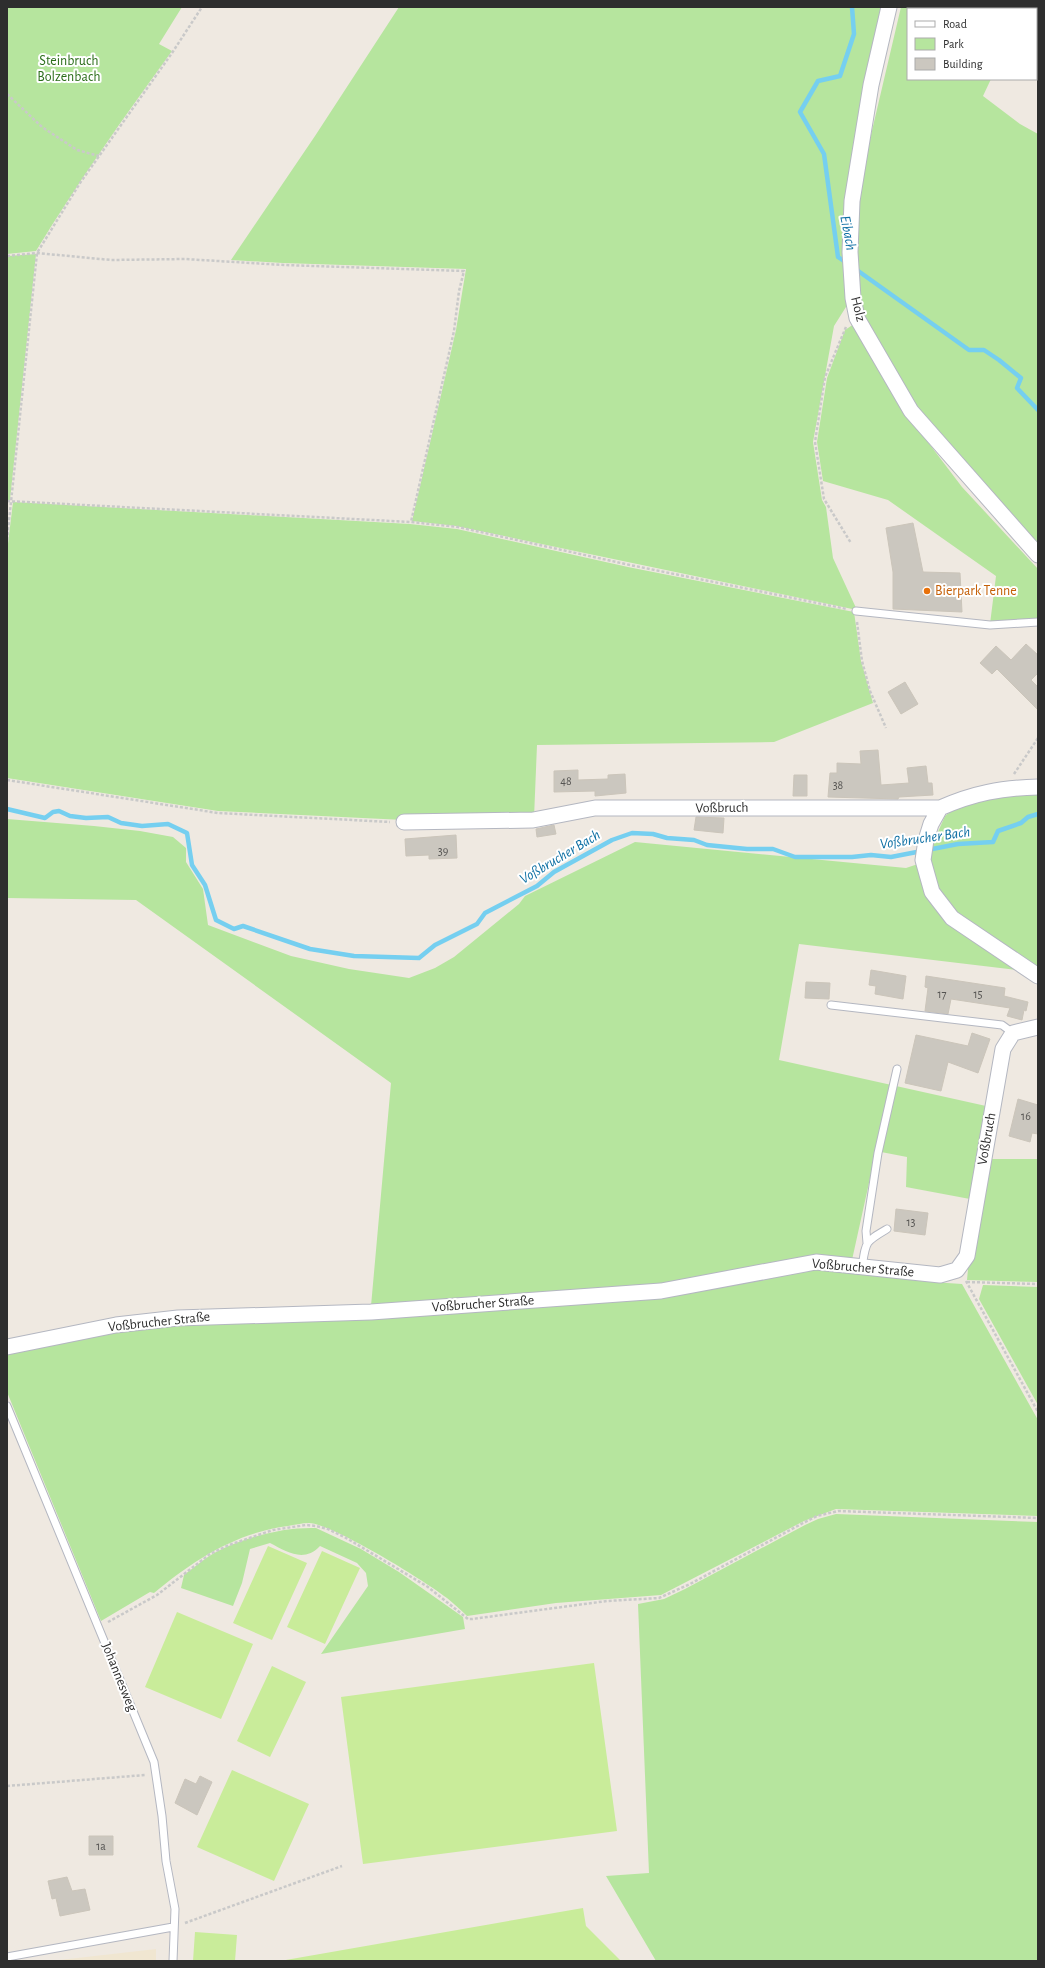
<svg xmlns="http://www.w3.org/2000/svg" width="1045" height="1968" viewBox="0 0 1045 1968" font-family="'Alegreya Sans',sans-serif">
<rect width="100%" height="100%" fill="#efe9e1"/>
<path fill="#f0e6d1" d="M156,1949V1961H51Z"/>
<path fill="#b6e59e" d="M7,7H182L159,44L172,51C124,117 78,182 36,251L7,254Z
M399,7H881L863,86L843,224L851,299L834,326L813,442L822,500L826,507L833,558L857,610L456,526L412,521L456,330L466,269L283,263L231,260L315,136Z
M901,7H1026L1025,9H908V79H991L983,96L1020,124L1038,134V549L913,409L859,317L855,203Z
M36,254L10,500H7V256Z
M854,324L905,412L962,487L1038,569V620L990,624L996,576L888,500L823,481L817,442L827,378L845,330Z
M13,502L410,524L457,529L628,567L854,612L861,661L873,703L774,742L537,745L534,818L404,820L218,811L7,778V552Z
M1038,792V974L955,917L935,892L929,852L945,816L959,805L1005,795Z
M7,819L94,826L140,831L173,837L186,848V862L203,889L208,925L291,956L349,969L409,978L435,968L454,957L519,904L525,896L635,842L906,868L918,864L923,885L1017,970L799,944L779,1060L986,1106L970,1199L906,1187L907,1157L876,1151L852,1260L652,1287L371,1306L391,1083L136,900L7,898Z
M989,1159H1038V1282L967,1280L969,1258Z
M826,1269L932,1282L962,1284L1038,1420V1516L836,1509L804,1521L661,1595L556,1603L467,1616C461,1610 454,1604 447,1598C425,1581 333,1524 309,1523C302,1523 294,1525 288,1526C235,1533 194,1560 154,1593L150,1592L101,1621L7,1392V1351L146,1328L471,1312L640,1300L689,1293L802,1271Z
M983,1285L1038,1287V1405L979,1299Z
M836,1514L1038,1522V1961H656L606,1876L649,1873L638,1604L664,1599L685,1589L805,1525L818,1519Z
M316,1528L361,1549L399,1572L463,1617L465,1629L321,1654L368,1586L366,1573L357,1563L320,1546C304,1563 287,1552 270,1543L250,1549L242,1583L233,1606L181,1588L184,1575C196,1566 207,1556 220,1550C249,1536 285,1527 316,1528Z"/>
<path fill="#c9ec9a" d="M268,1546L307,1563L272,1640L233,1623Z
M322,1551L360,1568L325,1644L287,1627Z
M177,1612L253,1644L221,1719L145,1687Z
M594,1663L617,1831L363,1864L341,1697Z
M272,1666L306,1682L270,1757L237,1741Z
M232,1770L309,1804L274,1881L197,1847Z
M583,1908L586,1926L621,1961H280Z
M195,1932L237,1935L235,1961H193Z"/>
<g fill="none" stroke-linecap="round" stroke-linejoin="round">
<path stroke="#75cff0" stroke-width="4.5" d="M847,263L838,257L824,154L800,112L818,81L840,76L854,34L852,7
M854,268L969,350H984L999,360L1021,378L1017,388L1038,410
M7,809L45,818L53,812L59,811L70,816L86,818L108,817L121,823L142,826L168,824L187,833L192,865L205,885L216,920L234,929L243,926L310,949L354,956L419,958L435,945L477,924L485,913L537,886L554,872L612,840L632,833L653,834L667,838L694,840L707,845L747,849H773L795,857H852L871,855L891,857L958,844L993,842L998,831L1021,823L1028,817L1038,814"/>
</g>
<path fill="#cbc7bf" stroke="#cbc5ba" d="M913,523L923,572L960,573L962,612L893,609V572L886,528Z
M1026,644L1038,655V673L1031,680L1038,687V710L997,669L992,674L980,663L996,646L1011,660Z
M905,682L918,704L901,714L888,692Z
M878,750L881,785L909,783L907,768L926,766L928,783H932L933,795L899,797L898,799L828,797L830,773H837V763L861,764L860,751Z
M578,770V780L608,779V775L625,774L626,793L595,796V791L554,792V771Z
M794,775H807V796H793Z
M696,817L724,818L723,833L694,830Z
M554,825L556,834L537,837L536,829Z
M456,835L457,858L429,859V855L406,856L405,839Z
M871,970L906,976L903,999L875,994L876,986L869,985Z
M926,976L1005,988L1004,996L1028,1002L1026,1011L1024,1010L1022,1020L1007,1016L1010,1008L951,999L948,1014L925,1011L928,988L925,987Z
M806,982L830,983L829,999L805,998Z
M972,1033L990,1039L978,1073L948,1062L941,1091L905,1083L916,1035L968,1046Z
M1018,1099L1038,1105V1134L1032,1133L1030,1142L1009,1136Z
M896,1209L928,1213L925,1235L894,1231Z
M200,1776L212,1782L197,1815L175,1803L185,1779L196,1784Z
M89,1836H113V1855H89Z
M67,1877L72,1891L85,1889L90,1910L60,1916L56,1898L52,1899L48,1881Z"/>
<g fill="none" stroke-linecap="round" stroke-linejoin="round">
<g stroke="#b4b7c1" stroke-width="9">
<path id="lane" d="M856,611L990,625L1038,622
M831,1005L1002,1025L1013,1033
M867,1243L866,1231L878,1153L897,1069
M862,1267C866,1241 865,1242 887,1229
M7,1406L154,1762L162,1816L166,1861L175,1909L173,1961
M7,1957L173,1927"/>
</g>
<g stroke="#b4b7c1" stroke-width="17">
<path id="street" d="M889,7L871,85L852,201L850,252L853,298L857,318L911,411L1038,555
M940,808L931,824L926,840L923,860L932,892L952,918L1038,976
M404,822L533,820L595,808H940C974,793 1001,788 1038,787
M7,1347L116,1325L178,1318L371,1312L661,1291L816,1262L940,1275L957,1270L967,1256L1003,1049L1013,1033L1038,1027"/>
</g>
<path stroke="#c9c9c9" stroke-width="2.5" stroke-dasharray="3 2" stroke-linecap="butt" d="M7,94L42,127L77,150L99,156
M7,256L37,253L111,260L185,259L284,265L464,271L459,291L454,331L411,522
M846,327L825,377L815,442L824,499L851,543
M7,501L411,522L458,527L630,565L847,609
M7,540L37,253L80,183L172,53L202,7
M857,622L862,661L870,691L886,728
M1014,774L1038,738
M7,780L218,813L390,822
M966,1281L1038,1412
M967,1282L1038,1284
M108,1622L157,1595L210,1554L229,1545L273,1530L306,1525L316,1526L328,1529L348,1539L428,1587L468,1619H472L607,1601L659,1598L690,1584L803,1523L817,1516L838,1511L1038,1518
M7,1786L145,1775
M185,1923L342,1866"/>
<use href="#lane" stroke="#fff" stroke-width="7"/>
<use href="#street" stroke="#fff" stroke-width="15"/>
</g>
<circle fill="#e8710a" stroke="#fff" stroke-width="1.5" cx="927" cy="591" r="4"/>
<g text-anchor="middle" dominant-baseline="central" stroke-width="4" stroke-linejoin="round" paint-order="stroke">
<g font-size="12" fill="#555452">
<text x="566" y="781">48</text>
<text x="838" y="785">38</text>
<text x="443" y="851">39</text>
<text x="942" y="994">17</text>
<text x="978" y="994">15</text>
<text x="1026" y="1116">16</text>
<text x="911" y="1222">13</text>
<text x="101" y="1846">1a</text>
</g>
<g font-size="14" fill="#2c6e1b" stroke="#fff">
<text x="69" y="61">Steinbruch<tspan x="69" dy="16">Bolzenbach</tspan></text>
</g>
<g font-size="14" fill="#2e2e2e" stroke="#fff">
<text transform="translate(858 309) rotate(76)">Holz</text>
<text transform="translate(722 808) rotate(-1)">Voßbruch</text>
<text transform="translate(987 1139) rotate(-80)">Voßbruch</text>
<text transform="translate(863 1268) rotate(5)">Voßbrucher Straße</text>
<text transform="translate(483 1304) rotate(-4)">Voßbrucher Straße</text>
<text transform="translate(159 1322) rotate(-6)">Voßbrucher Straße</text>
<text transform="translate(119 1677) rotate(68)">Johannesweg</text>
</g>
<g font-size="14" fill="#c56008" stroke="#fff" text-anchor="start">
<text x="935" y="591">Bierpark Tenne</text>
</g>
<g font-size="15" font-style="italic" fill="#0d6fa3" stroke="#fff">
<text transform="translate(848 233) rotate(79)">Eibach</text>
<text transform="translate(925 838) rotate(-8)">Voßbrucher Bach</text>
<text transform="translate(560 857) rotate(-31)">Voßbrucher Bach</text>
</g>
</g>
<rect width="1045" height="1968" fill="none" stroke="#2e2e2e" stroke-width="16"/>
<rect x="907" y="8" width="130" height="72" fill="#ffffff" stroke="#ababab"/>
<rect x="915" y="21" width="20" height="6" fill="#ffffff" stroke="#ababab"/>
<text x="943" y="28" font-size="12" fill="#2e2e2e">Road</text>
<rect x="915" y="38" width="20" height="12" fill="#b6e59e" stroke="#ababab"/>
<text x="943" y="48" font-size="12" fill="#2e2e2e">Park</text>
<rect x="915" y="58" width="20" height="12" fill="#cbc7bf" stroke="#ababab"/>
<text x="943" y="68" font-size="12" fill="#2e2e2e">Building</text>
</svg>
